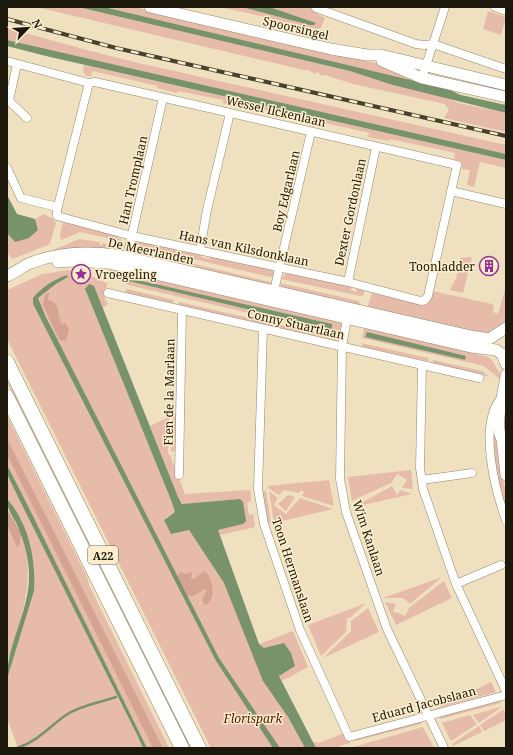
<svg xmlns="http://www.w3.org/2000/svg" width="513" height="755" viewBox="0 0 513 755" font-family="'Noto Serif',serif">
<rect width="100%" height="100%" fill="#efe1bf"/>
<path fill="#e7bbaa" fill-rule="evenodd" d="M36,7H78L350,71L446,98L459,103L506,113V132L444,118L449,110L445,104L353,84L325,75L321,76L318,71L315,74L308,70H304Z
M104,7H134L380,64L413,77V80L427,85Z
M220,7H320L317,14L325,18L321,28L318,29Z
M488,11L506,17L501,35L483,29Z
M7,28L87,50L134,62L506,145V154L7,40Z
M84,65L506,160V168L480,162L474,187L467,185L470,170L462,169V164L458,160L454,159L455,153L390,139L389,141L368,137L369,133L325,123L324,127L302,122V118L244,106L243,108L223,103V100L178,91L177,93L157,88L158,86L92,71L91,76H86L83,72Z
M44,214L53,219L56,223L50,244L13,259C4,253 7,243 7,233L15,242L38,230L35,219Z
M63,222L118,234L117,238L121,239L122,241L80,232L61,240L60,234Z
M79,239L100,242L99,244L102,245L103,243L108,245V251L35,258Z
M138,241L202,253L201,257L209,259L211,255L271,269L275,274L274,278L134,245Z
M133,249L274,283L269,287L134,254Z
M472,257L463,293L450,290L457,276L460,258Z
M111,266L342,323L341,334L128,285L109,275ZM120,276L332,324L331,329L120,279Z
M68,270L75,271L74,279L77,280L79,271L107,283L105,299L108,304L103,308L94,286L85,289L171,500L175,512L164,519L189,530L224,583L252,652L305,748H211L7,339V290L42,274ZM67,275L68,277L56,284L38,298L68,363L219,658L241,691L237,693L216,661L33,304V298Z
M285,274H293L352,287L351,290L356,292L357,288L364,290V295L360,296L281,279Z
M280,283L359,301L362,307L282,289Z
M506,286V324L489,335L367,309L372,293L422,305L430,301L432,291L492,304L494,307L493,312L498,314Z
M127,289L174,300V302L170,303L125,293Z
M179,302L334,337L336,340L182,306L178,304Z
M365,324L488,357L492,360L503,379L501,380L484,366L362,338ZM367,333L466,356L465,360L366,337Z
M361,343L428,358V361L363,347Z
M433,360L482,371L490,377L433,363Z
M7,379L191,748H189L7,382Z
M173,413H176V450L171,452Z
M7,416L88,579L89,585L169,748H147L7,465Z
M169,417L168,454L170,455L185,494L250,490L251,501L247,503L249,515L253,514L255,527L220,535L218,530L243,524L240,499L183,504L178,497L150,426Z
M495,417L498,460L506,492V511C497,480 491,450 495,417Z
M411,470L413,489L402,488L407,480L397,474L391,483L352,501L348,477Z
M7,474L143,748H18L8,721L7,679L34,591L33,563L29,541L21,519L7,499Z
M329,480L334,506L302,496L304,492L301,490L299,493L284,490L279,495L268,488L267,486Z
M392,486L397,495L401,490L412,494L354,507Z
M262,491H266L271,522L267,523Z
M269,491L278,498L274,505L286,514L300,498L333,509L274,523Z
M288,495L295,497L286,511L278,504Z
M7,509C11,517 17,525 21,533C38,578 20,620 7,664Z
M442,577L410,604L403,598H383Z
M444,581L452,598L396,625L385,602L396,604L393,611L405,616L410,607Z
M366,603L351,617L347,618L346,632L321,656L308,625Z
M368,608L379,632L323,658L351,631V621Z
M293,631L308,667L282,681L279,675L284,643L264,648L259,644Z
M491,682L496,692L435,709Z
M500,700L501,703L440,719L439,716Z
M503,706L479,723L473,715Z
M504,709L506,720L484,731L480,725Z
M470,715L477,724L451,741L442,723Z
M421,721V724L355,741V739Z
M479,726L482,732L453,746L452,744Z
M423,727L434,748H350Z
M344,733L350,743L334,748H316L313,742L319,743Z"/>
<path fill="#d4a391" d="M49,292L48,300C62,303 56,315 62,324L65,323L69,329L66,341L60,340L58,337L43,305L45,295Z
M7,439L163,748H153L7,454Z
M7,509L21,533L20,544L17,547L7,525Z
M205,571C213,579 217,597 206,605L204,604L202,600L207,590L205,589L193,596H188L177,576L181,572L186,574L191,572L192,574L191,579H193Z"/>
<path fill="#78926c" d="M78,7H104L427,84L439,85L461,95L506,105V113L393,85L350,71Z
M242,7H269L316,23L314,25H310Z
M7,40L506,154V160L50,57L7,46Z
M7,195L17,214L35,219L38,230L29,238L15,242L7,233Z
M67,275L68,277L56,284L38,298L46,317L219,658L280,748H273L216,661L33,304V298C42,287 53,280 67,275Z
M120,276L332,324V327L331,329L120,279Z
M89,284L94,286L178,497L182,504L240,499L243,502L246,521L243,524L218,530L259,644L264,648L284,643L291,653L295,666L279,676L316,748H305L288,717L263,681L224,583L189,530L171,534L164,520L175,512L171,500L85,289Z
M367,332L466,356L465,360L365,337Z
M7,465L27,504L147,748H143L137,735L20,501L7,474Z
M7,499C29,523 36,560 34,591L7,679C7,643 30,610 29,574C29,561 25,545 20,532C16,519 7,513 7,499Z"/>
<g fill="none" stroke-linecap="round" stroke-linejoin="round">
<path stroke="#78926c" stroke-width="2.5" d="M17,748C37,742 49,727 66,715C81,705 99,703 116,697"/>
<g stroke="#958869" stroke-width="9">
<path id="street" d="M495,7L506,11
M316,8L416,44L424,45L433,44L506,69
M7,61L89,83L95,82L457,165L428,296L425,300L421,301L348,282L132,236L57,216V210L89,83
M17,64L9,101L27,118
M422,78L445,7
M7,168L21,198L57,207
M451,191L506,204
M200,250L207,210L230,113
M126,261L163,98
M348,282L376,147
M108,293L479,378
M273,295L311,132
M348,314L342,346L340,479L346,512L387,629L444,748
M263,329L258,489L264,524L300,630L349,737L506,695
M422,365L420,468L423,489L456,584L506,691
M501,398C478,425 495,490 506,520
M179,475L182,310
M422,480L472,473
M456,584L501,565"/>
</g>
<g stroke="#958869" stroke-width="12">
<path id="secondary" d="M150,7L331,49L367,55H381L506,85
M382,61L422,78L506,97
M58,262L71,261L108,263L471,347L496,350L502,354L506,364
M7,276C14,273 21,268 28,264C56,252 87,251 117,255L471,336L489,339L506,328
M506,375C505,391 493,425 502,439L506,475"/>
</g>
<g stroke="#958869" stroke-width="15">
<path id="highway" d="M7,362L199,748
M7,397L182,748"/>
</g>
<use href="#street" stroke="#fff" stroke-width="8"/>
<use href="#secondary" stroke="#fff" stroke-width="11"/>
<use href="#highway" stroke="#fff" stroke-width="14"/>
<g stroke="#484130" stroke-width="4">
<path id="rail" d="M7,19L116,48L506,136"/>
</g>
<use href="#rail" stroke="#fceecc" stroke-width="2.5" stroke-dasharray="8" stroke-linecap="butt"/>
</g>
<defs>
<g id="building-ring" transform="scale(1)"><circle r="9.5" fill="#fceecc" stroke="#9a3093" stroke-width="1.5"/><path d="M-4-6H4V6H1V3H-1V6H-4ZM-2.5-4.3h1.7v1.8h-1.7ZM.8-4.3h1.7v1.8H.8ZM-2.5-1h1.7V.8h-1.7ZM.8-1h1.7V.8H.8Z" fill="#9a3093"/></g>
<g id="sight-ring" transform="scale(1)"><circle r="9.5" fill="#fceecc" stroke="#9a3093" stroke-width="1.5"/><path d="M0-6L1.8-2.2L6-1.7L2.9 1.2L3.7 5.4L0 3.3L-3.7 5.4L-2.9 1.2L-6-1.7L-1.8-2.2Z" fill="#9a3093"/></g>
</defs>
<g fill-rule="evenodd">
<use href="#building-ring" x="489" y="266"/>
<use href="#sight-ring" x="81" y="274"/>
</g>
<g text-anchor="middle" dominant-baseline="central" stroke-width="3" stroke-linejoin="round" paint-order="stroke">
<rect fill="#fceecc" stroke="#605846" stroke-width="1" x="88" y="546" width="30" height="18" rx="3"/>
<g font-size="11" font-weight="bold" fill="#1d180c">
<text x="103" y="555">A22</text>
</g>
<g font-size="12" fill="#1d180c" stroke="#fceecc">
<text transform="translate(296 28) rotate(13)">Spoorsingel</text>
<text transform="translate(276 111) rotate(13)">Wessel Ilckenlaan</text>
<text transform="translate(133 180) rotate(-77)">Han Tromplaan</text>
<text transform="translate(286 191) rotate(-77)">Boy Edgarlaan</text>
<text transform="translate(350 212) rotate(-78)">Dexter Gordonlaan</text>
<text transform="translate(244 248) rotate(12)">Hans van Kilsdonklaan</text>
<text transform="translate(151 251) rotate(12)">De Meerlanden</text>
<text transform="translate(296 324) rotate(13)">Conny Stuartlaan</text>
<text transform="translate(169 392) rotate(-89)">Fien de la Marlaan</text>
<text transform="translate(369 538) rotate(72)">Wim Kanlaan</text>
<text transform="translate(293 570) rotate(72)">Toon Hermanslaan</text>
<text transform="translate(424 704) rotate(-15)">Eduard Jacobslaan</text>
</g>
<g font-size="12" fill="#1d180c" stroke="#fceecc" text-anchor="end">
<text x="475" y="266">Toonladder</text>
<text x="95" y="274" text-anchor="start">Vroegeling</text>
</g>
<g font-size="12" font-style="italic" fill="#531900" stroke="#fceecc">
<text x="253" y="718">Florispark</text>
</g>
</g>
<rect width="513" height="755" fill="none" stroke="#1d180c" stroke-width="16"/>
<g transform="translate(28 28) rotate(65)" stroke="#fceecc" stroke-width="3" paint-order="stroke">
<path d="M0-3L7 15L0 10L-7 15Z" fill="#1d180c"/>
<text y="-6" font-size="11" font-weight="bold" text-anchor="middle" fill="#1d180c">N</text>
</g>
</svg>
